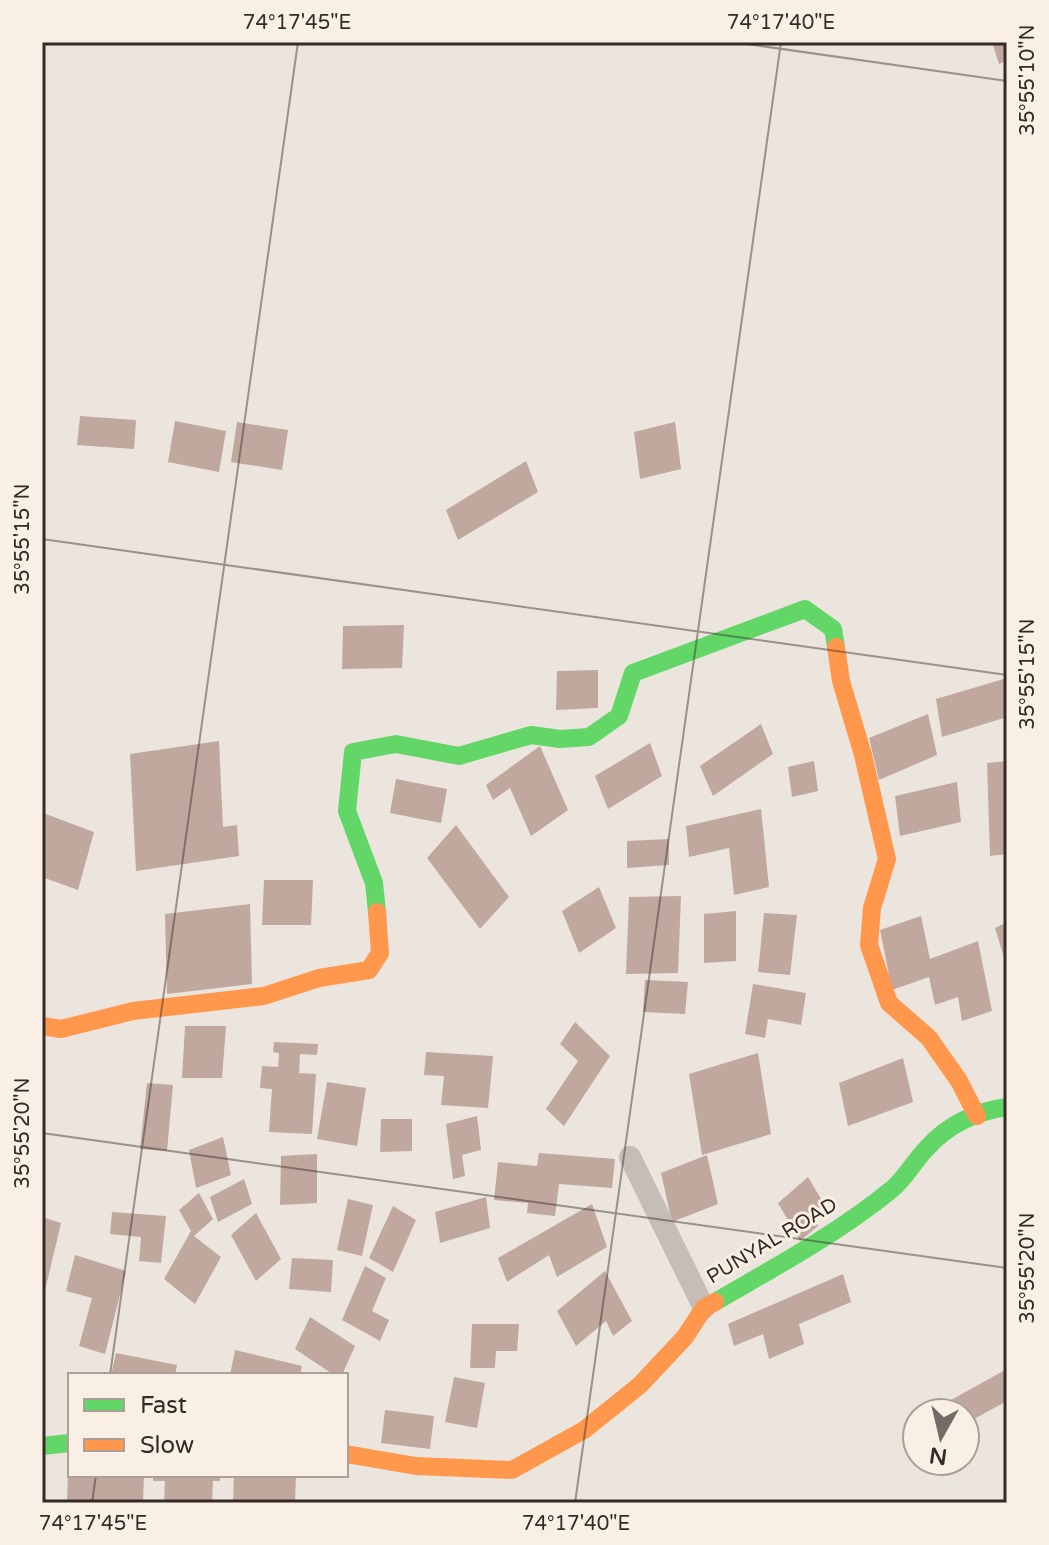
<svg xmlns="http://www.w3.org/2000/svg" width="1049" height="1545" viewBox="0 0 1049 1545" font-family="'Varela Round',sans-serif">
<rect width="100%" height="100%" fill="#ebe5de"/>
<path fill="#c0a89f" d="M992,42H1007V60L999,64Z
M80,416L136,420L134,449L77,445Z
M175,421L226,431L219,472L168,462Z
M237,422L288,430L282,470L231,462Z
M675,422L681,469L640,479L634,432Z
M526,461L538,492L458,540L446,510Z
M404,625L402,668L342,669L343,626Z
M598,670V708L556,710L557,671Z
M1007,678V717L942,737L936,699Z
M928,714L937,755L879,780L869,738Z
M761,724L773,754L713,796L700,766Z
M219,741L223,827L237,825L239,856L136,871L130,754Z
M650,743L662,776L608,809L595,776Z
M540,746L568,810L531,836L510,788L493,800L486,785Z
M814,761L818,791L792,797L788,767Z
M1007,761V854L990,856L987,763Z
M396,779L447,789L441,823L390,813Z
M957,782L961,822L900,836L895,796Z
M761,809L769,887L734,895L729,848L689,857L686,826Z
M43,813L94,832L78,890L42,877Z
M456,825L509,897L480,929L427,858Z
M669,839V865L627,868V841Z
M264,880H313L311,925H262Z
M599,887L616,928L579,953L562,911Z
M681,896L678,973L626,974L629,897Z
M250,904L252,984L167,994L165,914Z
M736,911V961L704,963V914Z
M764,913L797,915L790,975L758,972Z
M921,916L930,959L978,941L992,1011L962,1021L958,997L935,1005L929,977L892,990L880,930Z
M1007,922V964H1006L995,928Z
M645,980L688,982L685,1014L643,1012Z
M753,984L806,993L801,1025L768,1019L765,1038L745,1034Z
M575,1022L610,1056L564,1126L546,1109L578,1061L560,1044Z
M185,1026H226L222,1078H182Z
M274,1042L318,1044L317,1055L300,1054L299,1073L316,1074L312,1134L269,1132L272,1089L260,1088L262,1066L278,1067L279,1053L273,1052Z
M426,1052L493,1056L488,1108L441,1105L444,1076L424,1075Z
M758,1053L771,1134L702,1155L689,1074Z
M903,1058L913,1102L848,1126L839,1083Z
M327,1082L366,1088L357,1146L317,1139Z
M147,1083L173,1085L167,1151L140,1149Z
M477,1116L481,1150L462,1155L465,1176L453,1179L446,1124Z
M381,1119H412V1151L380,1152Z
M223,1137L231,1175L196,1188L189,1150Z
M539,1153L615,1159L612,1188L559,1184L555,1216L527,1213L528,1203L494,1200L498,1162L537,1166Z
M317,1154V1203L280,1205L281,1156Z
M707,1155L718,1204L672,1222L661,1173Z
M808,1177L827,1209L815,1220L818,1226L800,1241L778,1203Z
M244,1179L252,1204L218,1222L210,1197Z
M199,1193L213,1219L194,1236L221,1257L195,1304L164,1279L191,1231L179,1210Z
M486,1197L490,1228L440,1243L435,1212Z
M348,1199L373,1205L362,1256L337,1250Z
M592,1204L607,1247L557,1277L549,1255L507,1282L498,1258Z
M393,1206L416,1220L393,1272L369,1258Z
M112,1212L166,1216L161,1263L139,1261L141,1237L110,1234Z
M256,1213L281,1259L256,1281L231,1235Z
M42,1217L61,1223L43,1299L42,1298Z
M75,1255L126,1271L105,1354L79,1346L92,1298L66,1291Z
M292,1258L333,1260L331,1292L289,1289Z
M365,1266L386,1278L372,1311L389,1320L380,1341L342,1320Z
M605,1271L632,1321L613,1336L606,1321L576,1346L557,1311Z
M843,1274L851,1302L799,1324L804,1344L769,1359L763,1334L734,1346L728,1324Z
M310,1317L355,1346L342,1375H334L295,1349Z
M472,1324H519L517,1351H496L495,1368H470Z
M235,1350L302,1366L300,1375H230Z
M116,1353L177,1365L175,1375H111Z
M1007,1369V1401L965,1424V1413H943L940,1406Z
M454,1377L485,1383L477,1428L445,1422Z
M385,1410L434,1416L430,1449L381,1443Z
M68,1475H144L143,1503H67Z
M153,1475H220V1481H213L212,1503H164L165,1481H153Z
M234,1475H296L295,1503H233Z"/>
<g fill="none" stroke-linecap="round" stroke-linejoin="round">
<path stroke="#c5bdb7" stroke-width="22" d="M630,1157L704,1308"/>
<path stroke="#63d668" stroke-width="18" d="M377,912L374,883L347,811L353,752L396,744L459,756L531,735L560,739L589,737L619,716L633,673L805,609L833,629L836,647
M715,1302C775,1267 837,1234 891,1190C905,1179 914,1161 927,1148C947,1125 977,1111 1007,1107
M42,1446L70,1443"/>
<path stroke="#ff974d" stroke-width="18" d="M836,647L841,681L863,755L887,859L872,908L869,945L889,1003L929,1038L959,1081L977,1116
M42,1026L61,1029L133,1011L264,996L319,978L369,970L380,953L377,912
M346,1454L416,1466L512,1470L584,1430L640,1385L685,1337L704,1308L715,1302"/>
</g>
<path fill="none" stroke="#352a26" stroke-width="2" stroke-opacity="0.45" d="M733,42L1007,81M42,539L1007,675M42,1133L1007,1268M110,1375L298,42M92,1503L96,1475M575,1503L781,42"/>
<g text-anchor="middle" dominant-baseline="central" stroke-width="6" stroke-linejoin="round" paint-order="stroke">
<g font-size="20" fill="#352a26" stroke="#f9efe4">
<text transform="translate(772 1241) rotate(-31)">PUNYAL ROAD</text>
</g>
</g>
<rect width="1049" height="1545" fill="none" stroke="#f9efe4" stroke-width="88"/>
<rect x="68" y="1373" width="280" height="104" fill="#f9efe4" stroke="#aba098" stroke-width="2"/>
<rect x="84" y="1399" width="40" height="12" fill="#63d668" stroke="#aba098" stroke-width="2"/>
<text x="140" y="1413" font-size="24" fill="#352a26">Fast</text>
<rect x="84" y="1439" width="40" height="12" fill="#ff974d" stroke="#aba098" stroke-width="2"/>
<text x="140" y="1453" font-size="24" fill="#352a26">Slow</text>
<g transform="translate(941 1437) rotate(188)"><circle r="38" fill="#f9efe4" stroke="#aba098" stroke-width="2"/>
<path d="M0-6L14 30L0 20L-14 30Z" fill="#756b66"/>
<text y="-12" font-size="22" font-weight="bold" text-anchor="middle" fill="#352a26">N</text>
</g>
<rect x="44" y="44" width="961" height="1457" fill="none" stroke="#352a26" stroke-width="3"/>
<g font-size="20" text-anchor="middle" fill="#352a26">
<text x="297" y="29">74°17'45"E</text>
<text x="781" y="29">74°17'40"E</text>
<text transform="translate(1027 80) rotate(-90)" y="7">35°55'10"N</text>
<text transform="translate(22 539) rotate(-90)" y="7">35°55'15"N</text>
<text transform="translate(1027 674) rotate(-90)" y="7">35°55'15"N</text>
<text transform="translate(22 1133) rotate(-90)" y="7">35°55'20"N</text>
<text transform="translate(1027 1268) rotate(-90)" y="7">35°55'20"N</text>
<text x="93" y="1530">74°17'45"E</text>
<text x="576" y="1530">74°17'40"E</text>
</g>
</svg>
